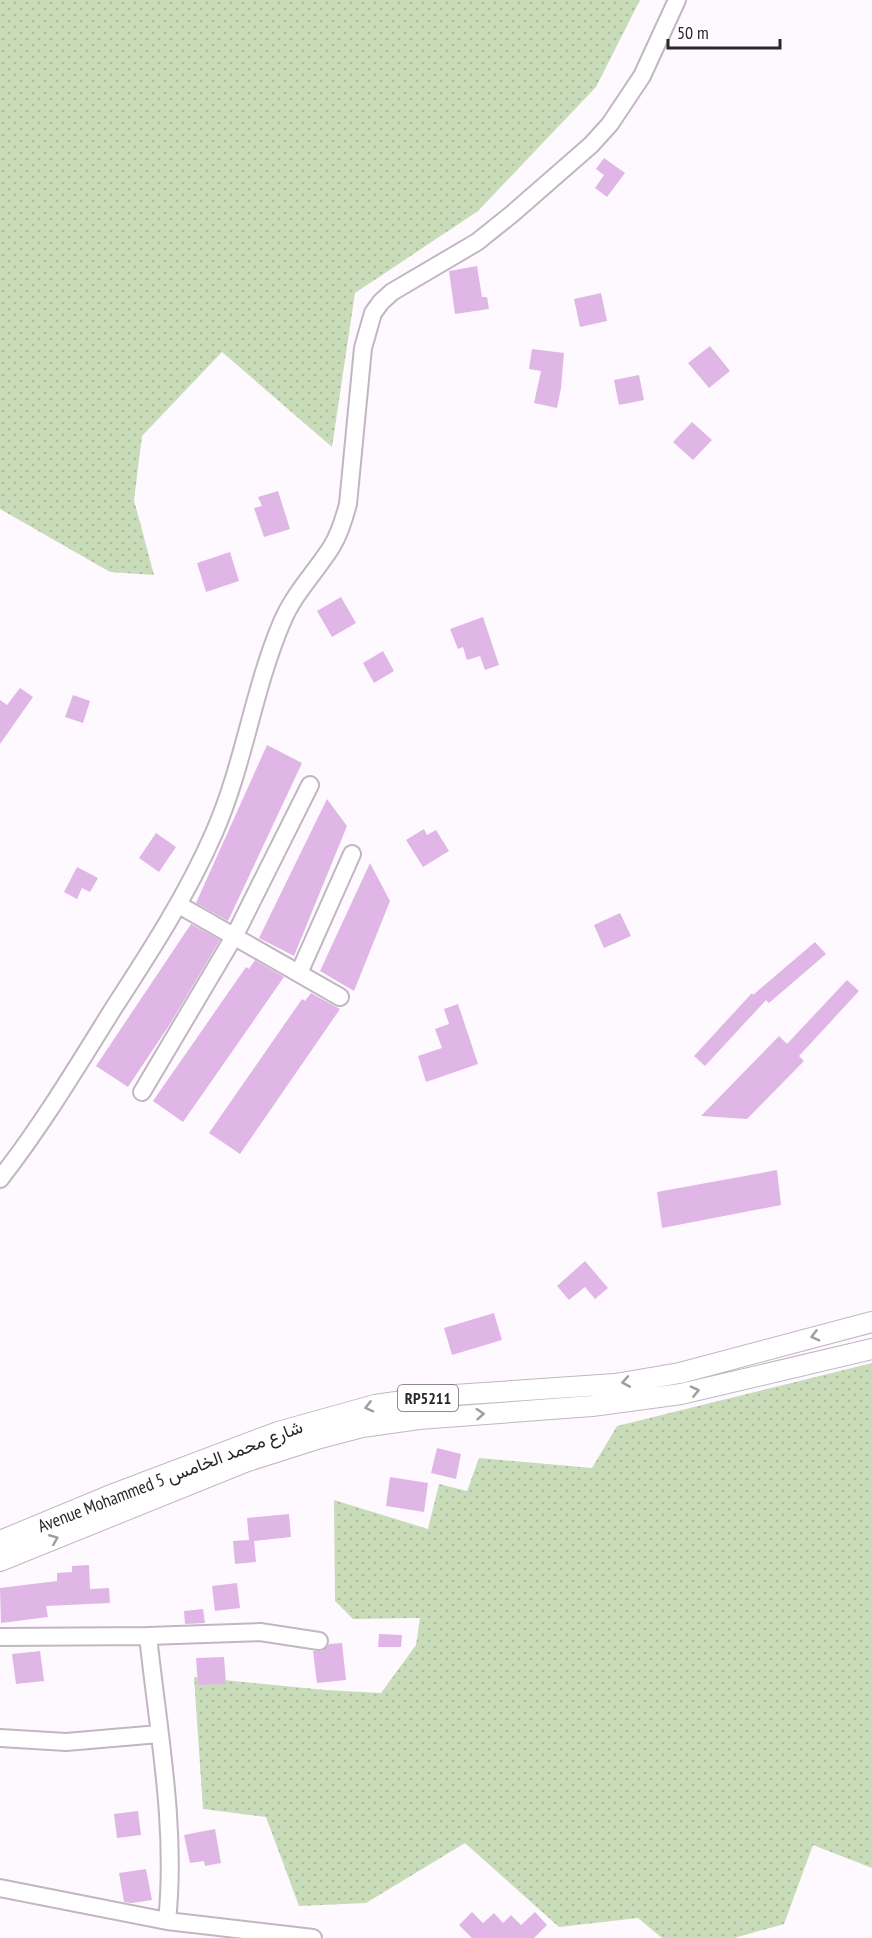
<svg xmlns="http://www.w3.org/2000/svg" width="872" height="1938" viewBox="0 0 872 1938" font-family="'PT Sans Narrow',Vazirmatn,sans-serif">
<defs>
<pattern id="grass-dots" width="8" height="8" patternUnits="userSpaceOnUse" patternTransform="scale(1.5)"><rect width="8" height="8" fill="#c9dcb9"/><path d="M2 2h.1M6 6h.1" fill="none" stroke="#adbd9f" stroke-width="1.8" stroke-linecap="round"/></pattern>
</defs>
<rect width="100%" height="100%" fill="#fef9fe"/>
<path fill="url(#grass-dots)" d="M0,0H640L596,87L478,211L355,293L332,447L222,352L142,436L134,500L154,575L110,572L0,509Z
M872,1363V1868L813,1845L784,1924L734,1938H662L638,1918L559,1927L465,1843L366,1903L299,1906L266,1817L203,1809L194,1677L325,1690L381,1693L416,1645L420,1618L353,1619L335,1601L334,1500L428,1529L439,1484L467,1491L479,1458L592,1468L617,1426Z"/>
<path fill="#e0b6e7" d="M604,158L625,173L607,197L595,188L604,175L596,169Z
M477,266L482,297H487L489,309L455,314L449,271Z
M601,293L607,321L580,327L574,299Z
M710,346L730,371L709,388L688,363Z
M532,349L564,353L561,388L557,408L534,403L541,371L529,369Z
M639,375L644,400L619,405L614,380Z
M692,422L712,440L693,460L673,442Z
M278,491L290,529L264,537L254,508L262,506L258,497Z
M230,552L239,581L206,592L197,563Z
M341,597L356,623L332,637L317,611Z
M483,617L499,665L485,670L480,656L467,660L463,647L458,649L450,629Z
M383,651L394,671L374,683L363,663Z
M20,688L33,697L0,744V700L7,705Z
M73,695L90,701L83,723L65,717Z
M267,745L302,763L228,921L196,903Z
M327,799L347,826L294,956L259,938Z
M424,829L427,835L436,830L449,851L423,867L406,840Z
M156,833L176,847L159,872L139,858Z
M370,863L390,901L354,991L320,971Z
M77,867L98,878L90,892L82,888L77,899L64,892Z
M620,913L631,936L604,948L594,925Z
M191,924L220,940L170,1024L128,1087L96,1066Z
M815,942L826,954L769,1003L766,1000L705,1066L694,1056L752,993L753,995Z
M255,960L284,977L183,1122L153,1101L246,967L249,969Z
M847,980L859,991L799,1056L804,1061L747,1119L701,1116L779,1036L787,1044Z
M311,993L340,1009L240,1154L209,1133L302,999L305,1001Z
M458,1004L478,1064L426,1082L418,1056L442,1048L435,1029L449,1024L444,1009Z
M777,1170L781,1205L662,1228L657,1192Z
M585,1261L608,1288L595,1299L585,1287L569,1300L557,1286Z
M494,1313L502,1340L452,1355L444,1328Z
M437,1448L461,1454L456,1479L431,1473Z
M390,1477L428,1483L424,1512L386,1506Z
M289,1514L291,1537L254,1541L256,1562L235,1564L233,1541L249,1540L247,1518Z
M89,1565L90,1589L109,1588L110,1603L46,1606L48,1617L1,1623L0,1588L57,1581V1573L72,1572V1566Z
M237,1583L240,1608L215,1611L212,1586Z
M203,1609L205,1623L185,1624L184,1611Z
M379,1634L402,1635L401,1647H378Z
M342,1643L346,1680L317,1683L313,1651H322L329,1644Z
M40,1651L44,1681L16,1684L12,1654Z
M224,1657L226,1684L198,1685L196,1658Z
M138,1811L141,1835L117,1838L114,1814Z
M215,1829L221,1863L205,1866L204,1861L190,1863L184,1835Z
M146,1869L152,1900L132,1903L124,1902L119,1873Z
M472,1912L483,1923L494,1913L503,1923L511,1915L521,1925L535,1912L547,1925L534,1938H472L459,1925Z"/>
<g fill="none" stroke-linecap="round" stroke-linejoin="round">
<g stroke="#c1b6c2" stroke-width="20">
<path id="minor" d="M179,905L340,997
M299,973L352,854
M142,1092L235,935L310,785
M0,1179C42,1125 77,1067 113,1009C150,952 187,895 214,833C244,765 253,690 282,622C294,593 316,572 332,546C340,533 344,519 348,504L363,348L373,313L381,302L392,292L477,242L512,214L591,145L610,124L642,76L677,0
M148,1636C158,1730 177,1827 167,1921
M0,1637L148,1636L260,1632L319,1641
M0,1738L66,1742L159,1734
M0,1888L167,1921L313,1938"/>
</g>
<g stroke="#c1b6c2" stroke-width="22">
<path id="major" d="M0,1541L116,1493L278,1432L375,1405L439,1396L615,1384L680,1373L872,1322
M0,1561L245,1462L320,1438L362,1427L419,1419L592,1406L681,1394L872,1349"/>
</g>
<use href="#minor" stroke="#fff" stroke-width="16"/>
<use href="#major" stroke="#fff" stroke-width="20"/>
</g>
<defs><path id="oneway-chevron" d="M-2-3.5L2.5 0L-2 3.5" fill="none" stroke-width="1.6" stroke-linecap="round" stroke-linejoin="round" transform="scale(1.5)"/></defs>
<g stroke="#9f9da0">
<use href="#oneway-chevron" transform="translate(815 1336) rotate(166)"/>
<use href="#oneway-chevron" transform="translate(626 1382) rotate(170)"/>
<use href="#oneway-chevron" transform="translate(695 1391) rotate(-13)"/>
<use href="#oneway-chevron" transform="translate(369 1407) rotate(166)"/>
<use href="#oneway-chevron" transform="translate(480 1414) rotate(-4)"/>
<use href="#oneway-chevron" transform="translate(54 1539) rotate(-22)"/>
</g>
<g text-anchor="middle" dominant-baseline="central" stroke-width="4.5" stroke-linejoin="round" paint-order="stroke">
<rect fill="#fff" stroke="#6a676b" stroke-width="1.5" x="398" y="1385" width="60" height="26" rx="4.5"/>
<g font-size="16" font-weight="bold" fill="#2a262b">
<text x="428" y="1398">RP5211</text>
</g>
<g font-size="18" fill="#2a262b" stroke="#fff">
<text transform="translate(170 1476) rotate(-21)">Avenue Mohammed 5 شارع محمد الخامس</text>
</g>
</g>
<path d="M668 39v9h112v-9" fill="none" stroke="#2a262b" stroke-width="3"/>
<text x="677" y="39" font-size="18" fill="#2a262b" stroke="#ffffff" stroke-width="4.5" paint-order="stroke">50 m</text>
</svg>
